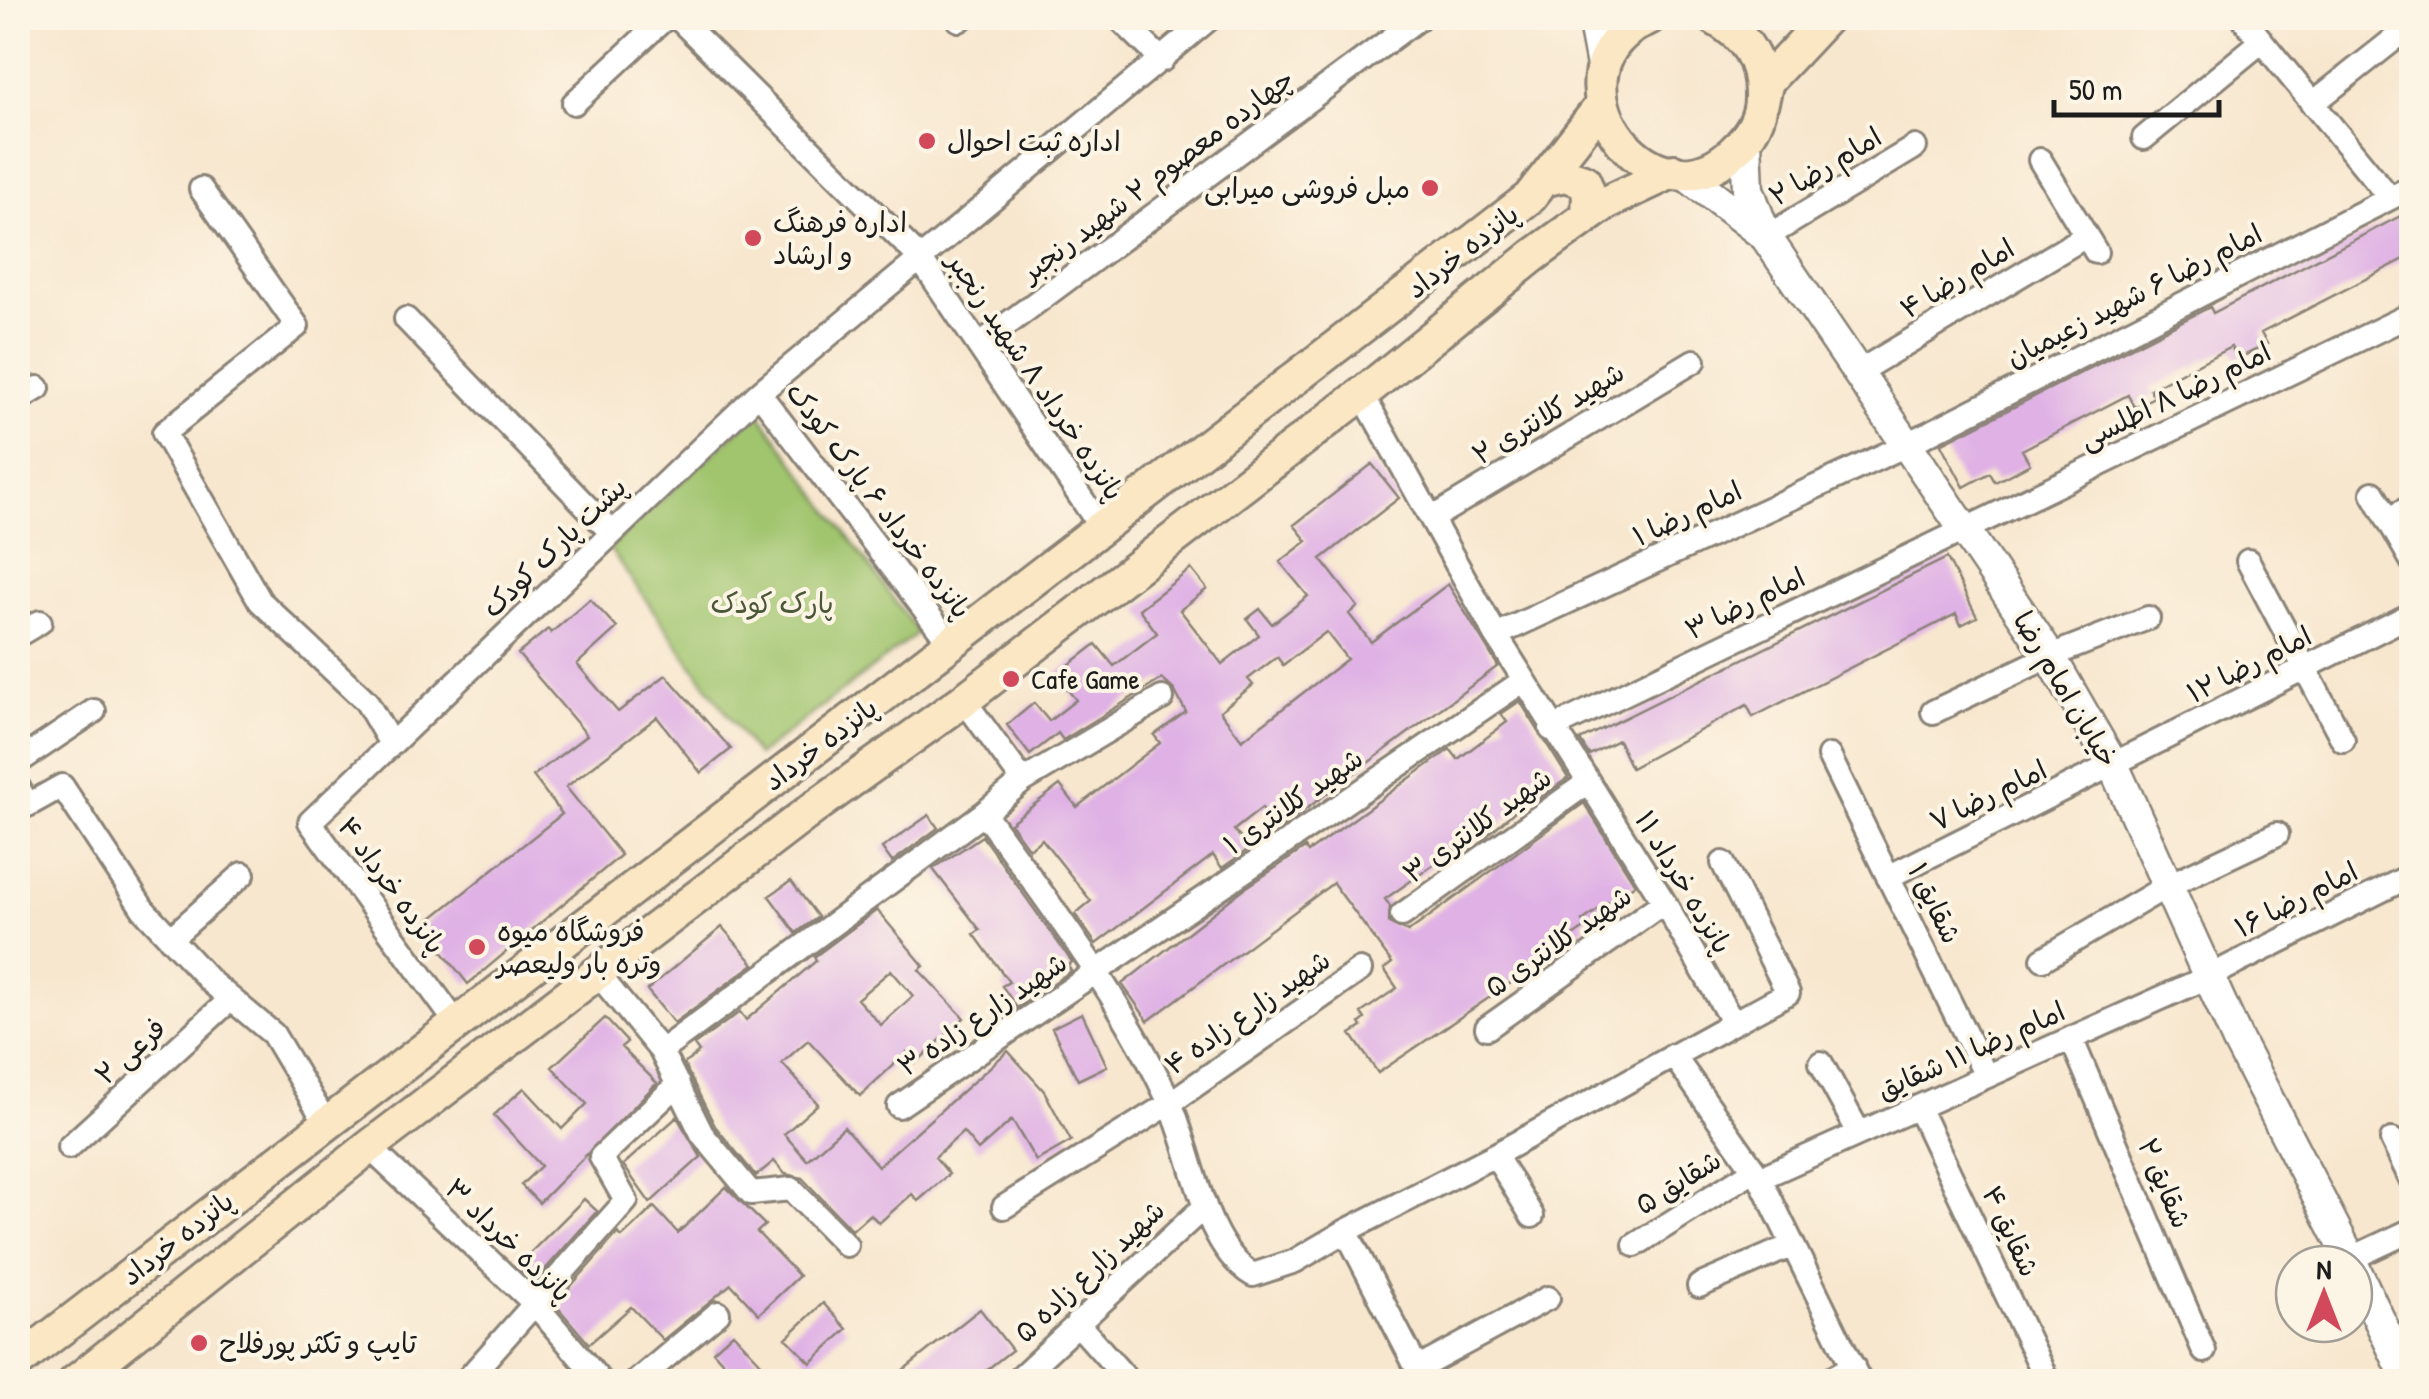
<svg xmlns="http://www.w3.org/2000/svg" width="2429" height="1399" viewBox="0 0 2429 1399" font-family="'Patrick Hand','Playpen Sans Arabic',sans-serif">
<rect width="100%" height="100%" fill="#fcf5e5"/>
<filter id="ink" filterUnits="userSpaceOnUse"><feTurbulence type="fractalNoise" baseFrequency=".01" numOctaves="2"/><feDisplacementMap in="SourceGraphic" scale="20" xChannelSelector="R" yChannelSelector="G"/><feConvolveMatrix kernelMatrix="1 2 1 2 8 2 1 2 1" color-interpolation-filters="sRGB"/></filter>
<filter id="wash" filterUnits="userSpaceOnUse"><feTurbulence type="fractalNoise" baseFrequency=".0048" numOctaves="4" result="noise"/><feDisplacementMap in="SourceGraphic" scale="40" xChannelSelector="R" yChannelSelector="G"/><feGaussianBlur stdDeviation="2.25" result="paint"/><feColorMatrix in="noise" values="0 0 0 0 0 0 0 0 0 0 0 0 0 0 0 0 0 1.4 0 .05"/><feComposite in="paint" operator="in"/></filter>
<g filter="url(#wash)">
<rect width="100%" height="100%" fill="#f8e7cf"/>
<path fill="#a1c56e" stroke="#5e7045" stroke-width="2.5" d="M758,412L918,633L757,756L609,548Z"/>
<g id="blocks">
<path fill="#dfb1e5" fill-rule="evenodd" d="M2412,210V255L2261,333L2267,344L2237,359L2231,347L2150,389L2154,397L2134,407L2128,395L2022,450L2030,464L1995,482L1990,473L1964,487L1941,444L2210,307L2213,313Z
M1372,464L1399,498L1321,559L1358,607L1349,614L1371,642L1448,584L1498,666L1278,830L1262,808L1234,830L1249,849L1222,868L1213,855L1096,944L1075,914L1091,901L1042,839L1029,849L1010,823L1060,785L1077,807L1160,743L1154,735L1186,712L1174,690L1162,679L1063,740L1058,733L1030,755L1007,725L1034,703L1049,721L1076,700L1056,675L1096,644L1114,666L1157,633L1139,609L1191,569L1207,589L1180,610L1222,664L1259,635L1247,619L1260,609L1272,624L1308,596L1280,562L1307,541L1294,525ZM1326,632L1347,659L1242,740L1220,711L1253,685L1248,679L1277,657L1283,665Z
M1947,558L1977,617L1961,625L1956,614L1753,717L1747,705L1631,768L1618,740L1589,755L1580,740Z
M590,599L617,628L577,664L618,712L666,675L731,749L701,773L657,717L566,787L621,855L468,984L422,926L562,814L533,776L587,735L518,654L548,629L551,633Z
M1520,701L1568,778L1537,800L1533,795L1483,839L1479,833L1385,899L1390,906L1389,923L1408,932L1584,803L1635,884L1582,921L1586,927L1539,959L1546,968L1532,978L1527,972L1378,1073L1351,1034L1362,1027L1360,1023L1365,1019L1361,1013L1397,988L1384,969L1392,963L1333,883L1148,1021L1122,984L1241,891L1305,848L1308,852L1450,749L1458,759L1507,722L1501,714Z
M929,815L938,828L892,862L882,848Z
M982,836L1072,962L1068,966L1071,971L1017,1008L1002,986L1009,982L974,934L980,930L933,869Z
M791,881L818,917L796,933L769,896Z
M877,910L924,966L919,970L964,1018L916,1063L907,1052L860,1096L808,1040L782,1063L818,1104L784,1134L807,1160L844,1127L878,1166L1008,1051L1044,1091L1071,1141L1036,1161L1012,1120L978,1150L963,1132L935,1157L949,1174L918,1201L912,1194L879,1223L870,1214L852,1230L802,1178L785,1174L774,1161L756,1176L715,1126L684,1064L699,1052L694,1045L740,1012L746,1020L816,961L814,957ZM891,970L913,996L881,1025L857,999Z
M722,927L754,964L674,1023L647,990Z
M1082,1013L1107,1066L1078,1080L1052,1028Z
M605,1018L627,1042L621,1047L657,1083L539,1203L521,1185L541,1166L494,1115L524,1088L562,1129L587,1104L552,1067Z
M677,1117L701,1157L650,1203L623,1165Z
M726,1187L765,1225L757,1232L799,1276L759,1314L731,1284L663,1340L631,1307L589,1344L555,1304L618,1233L622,1237L654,1207L678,1233Z
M584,1199L597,1211L534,1282L517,1266Z
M823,1303L847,1329L811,1363L786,1338Z
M980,1309L1012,1350L971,1382H911L902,1371Z
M733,1333L779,1382H741L713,1351Z"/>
</g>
</g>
<g filter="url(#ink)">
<use href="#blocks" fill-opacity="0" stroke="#8a8276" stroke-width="2.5"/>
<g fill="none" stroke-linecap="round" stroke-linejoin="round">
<g stroke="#8a8276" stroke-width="28">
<path id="minor" d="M678,18L919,257L1102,529
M1119,18L1162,60
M2243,18L2390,198
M959,20L962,18
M574,103L665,18
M2312,104L2412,25
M2144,138L2262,41
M2040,160L2096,252
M201,189L297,326L164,433L260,601L366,701L391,744
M1766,237L1915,147
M406,319L612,533
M979,345L1419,18
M1858,372L2086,236
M759,393L951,644
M18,400L38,388
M2373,493L2412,561
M1434,517L1694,361
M2388,520L2412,506
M2248,561L2343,740
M18,635L40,622
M1496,635L1904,446L2412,187
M964,700L1023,781L984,813C1051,906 1120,996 1169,1101C1193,1152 1202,1245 1253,1275L1295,1261L1346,1231L1424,1382
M1933,712L2050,656L2148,618
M1551,729L2412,314
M1829,756L1986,1076
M18,762L94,711
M1023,781L1162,698
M18,787L28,805L62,786L143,909L211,982L273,1034L326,1123
M1723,863L1788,993L1733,1023
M1888,877L2412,614
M1402,915L1587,783
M170,939L243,874
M2043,959L2167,886L2277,834
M598,974L661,1051L702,1134L751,1193L791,1189L846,1245
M457,1024L310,822L759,393L1210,18
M1487,1028L1664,902
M2071,1038L2204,1351
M661,1051L984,813
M1673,1055L1760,1178L1860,1382
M1821,1063L1859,1133
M899,1106L1523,681
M1918,1107L2048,1382
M2392,1140L2412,1181
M69,1147L231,999
M369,1147L535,1304L601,1382
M1495,1155L1532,1216
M1760,1178L2208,977L2412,875
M1004,1207L1170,1103L1360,970
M1346,1231L1495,1155L1733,1023L1664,902L1496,635L1362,394
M1635,1245L1754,1170
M2350,1259L2412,1230
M1699,1286L1793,1245
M1077,1323L1123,1375
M1417,1369L1548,1298
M465,1382L626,1201L601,1157L678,1084
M636,1382L718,1313
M1015,1382L1205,1206
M1825,1382L1853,1366"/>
</g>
<g stroke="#8a8276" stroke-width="35">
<path id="tertiary" d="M1593,18L1603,71
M1746,140L1748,189L1766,237L2050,656L2114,767L2238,1041L2353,1264
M1682,172L1764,235
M2354,1267L2409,1382"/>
</g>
<g stroke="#8a8276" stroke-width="38">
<path id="secondary" d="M1649,18C1533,70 1650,233 1734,151C1749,137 1761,120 1761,98C1762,60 1746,36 1714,18
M1762,102L1767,81L1826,18
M1543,180L1565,175L1584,181L1589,194L1588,215
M18,1362L1529,198L1601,106
M75,1382L369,1147L819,804L964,700L1362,394L1533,256L1606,203L1674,171"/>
</g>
<use href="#minor" stroke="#fff" stroke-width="22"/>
<use href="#tertiary" stroke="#fff" stroke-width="30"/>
<use href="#secondary" stroke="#fbe7c3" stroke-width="32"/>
</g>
</g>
<g fill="#d1495b" stroke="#fcf5e5" stroke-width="4">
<circle cx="927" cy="141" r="10"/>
<circle cx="1430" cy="188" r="10"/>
<circle cx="753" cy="238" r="10"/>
<circle cx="1011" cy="679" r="10"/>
<circle cx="477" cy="947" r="10"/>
<circle cx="199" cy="1343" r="10"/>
</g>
<g text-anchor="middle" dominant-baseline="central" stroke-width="8" stroke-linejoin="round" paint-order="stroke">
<g font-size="28" fill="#1c1c1c" stroke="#fcf5e5" text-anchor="start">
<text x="947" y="141">اداره ثبت احوال</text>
<text x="1410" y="188" text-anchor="end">مبل فروشی میرابی</text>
<text x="773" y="222">اداره فرهنگ<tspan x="773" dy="32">و ارشاد</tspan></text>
<text x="1031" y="679">Cafe Game</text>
<text x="497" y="931">فروشگاه میوه<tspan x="497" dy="32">وتره بار ولیعصر</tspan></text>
<text x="219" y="1343">تایپ و تکثر پورفلاح</text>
</g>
<g font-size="28" fill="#1c1c1c" stroke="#fcf5e5">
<text transform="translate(1825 166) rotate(-31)">امام رضا ۲</text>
<text transform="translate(1157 175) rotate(-37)">چهارده معصوم ۲ شهید رنجبر</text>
<text transform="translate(1462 251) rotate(-38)">پانزده خرداد</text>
<text transform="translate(1957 278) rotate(-31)">امام رضا ۴</text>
<text transform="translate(2134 295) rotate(-27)">امام رضا ۶ شهید زعیمیان</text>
<text transform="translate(1036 376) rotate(56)">پانزده خرداد ۸ شهید رنجبر</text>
<text transform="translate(2175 395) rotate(-26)">امام رضا ۸ اطلسی</text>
<text transform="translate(1548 413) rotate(-31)">شهید کلانتری ۲</text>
<text transform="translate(879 500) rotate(53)">پانزده خرداد ۶ پارک کودک</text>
<text transform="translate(1687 513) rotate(-25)">امام رضا ۱</text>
<text transform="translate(554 547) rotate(-44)">پشت پارک کودک</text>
<text transform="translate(1745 603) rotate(-26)">امام رضا ۳</text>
<text transform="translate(2249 664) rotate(-27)">امام رضا ۱۲</text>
<text transform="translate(2066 689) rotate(59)">خیابان امام رضا</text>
<text transform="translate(820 744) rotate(-37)">پانزده خرداد</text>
<text transform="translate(1988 795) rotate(-26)">امام رضا ۷</text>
<text transform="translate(1293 801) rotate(-35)">شهید کلانتری ۱</text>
<text transform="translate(1477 825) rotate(-36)">شهید کلانتری ۳</text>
<text transform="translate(1684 882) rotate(59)">پانزده خرداد ۱۱</text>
<text transform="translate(392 885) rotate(54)">پانزده خرداد ۴</text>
<text transform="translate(2296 899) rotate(-27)">امام رضا ۱۶</text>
<text transform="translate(1935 903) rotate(64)">شقایق ۱</text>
<text transform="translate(1558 941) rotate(-35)">شهید کلانتری ۵</text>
<text transform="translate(1247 1012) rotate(-35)">شهید زارع زاده ۴</text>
<text transform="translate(982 1014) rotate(-34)">شهید زارع زاده ۳</text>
<text transform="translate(1971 1050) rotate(-24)">امام رضا ۱۱ شقایق</text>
<text transform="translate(130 1051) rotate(-42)">فرعی ۲</text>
<text transform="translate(1678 1182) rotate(-32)">شقایق ۵</text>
<text transform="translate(2165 1183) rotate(67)">شقایق ۲</text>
<text transform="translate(2011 1231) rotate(65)">شقایق ۴</text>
<text transform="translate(177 1238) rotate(-38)">پانزده خرداد</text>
<text transform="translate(509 1240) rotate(44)">پانزده خرداد ۳</text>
<text transform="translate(1089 1271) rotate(-43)">شهید زارع زاده ۵</text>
</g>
<g font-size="28" fill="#4b5739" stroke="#fcf5e5">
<text x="772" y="603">پارک کودک</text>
</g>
</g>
<rect width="2429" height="1399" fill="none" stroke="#fcf5e5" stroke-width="60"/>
<g transform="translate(2324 1294)"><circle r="48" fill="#fcf5e5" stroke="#a29e95" stroke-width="2.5"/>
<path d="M0-8L18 38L0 25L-18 38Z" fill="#d1495b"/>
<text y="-15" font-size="28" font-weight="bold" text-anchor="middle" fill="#1c1c1c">N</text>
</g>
<path d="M2054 100v15h165v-15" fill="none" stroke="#1c1c1c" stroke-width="5"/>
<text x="2069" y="100" font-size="30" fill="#1c1c1c" stroke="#fcf5e5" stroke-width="8" paint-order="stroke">50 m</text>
</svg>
